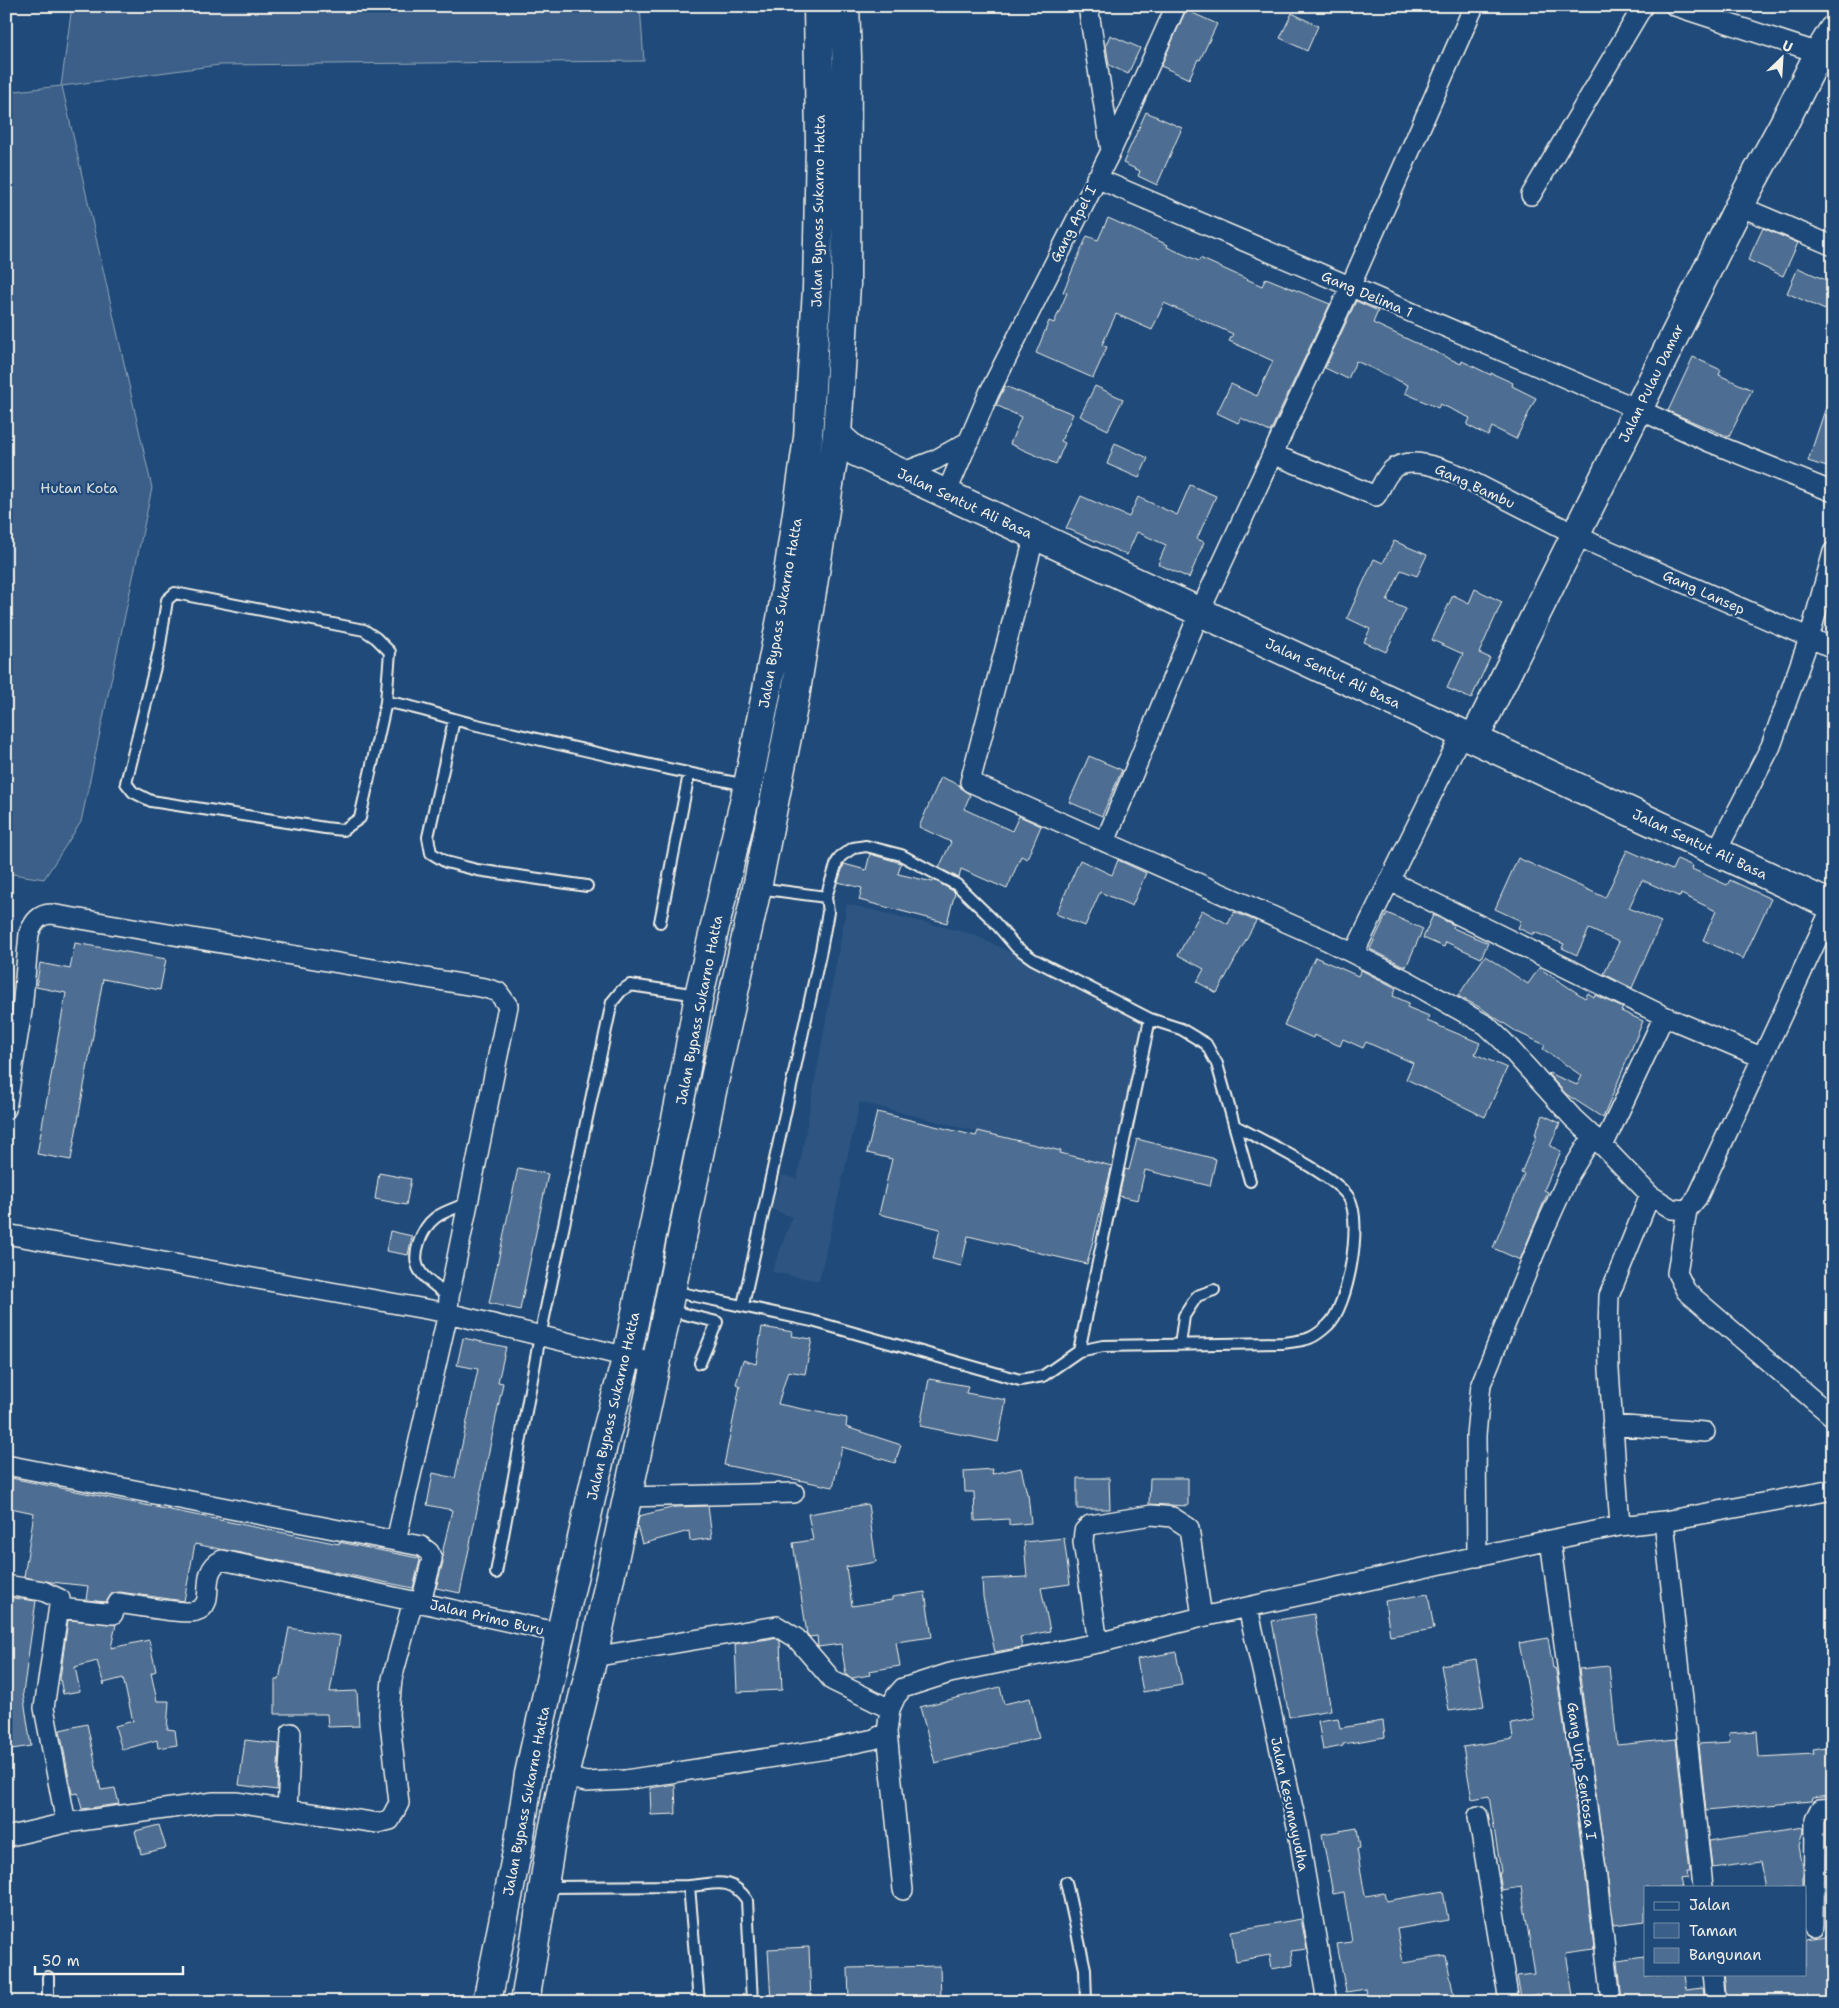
<svg xmlns="http://www.w3.org/2000/svg" width="1839" height="2008" viewBox="0 0 1839 2008" font-family="'Shantell Sans',sans-serif">
<rect width="100%" height="100%" fill="#1f4a7a"/>
<filter id="ink" filterUnits="userSpaceOnUse"><feTurbulence type="fractalNoise" baseFrequency=".02" numOctaves="2"/><feDisplacementMap in="SourceGraphic" scale="10" xChannelSelector="R" yChannelSelector="G"/><feConvolveMatrix kernelMatrix="1 2 1 2 8 2 1 2 1" color-interpolation-filters="sRGB"/></filter>
<g filter="url(#ink)">
<path fill="#2d5581" d="M847,904L972,934L1150,1019L1111,1166L860,1102L819,1281L772,1272L792,1217L771,1209L782,1175L797,1179Z"/>
<path fill="#3a5f88" stroke="#97a8b8" d="M72,6H640L644,61L219,65L62,86L152,488L81,822L44,879L6,873V92L61,86Z"/>
<path fill="#4d6e92" stroke="#f4f1e8" d="M1186,10L1217,24L1200,60L1198,59L1189,79L1161,66Z
M1292,13L1318,26L1307,51L1280,38Z
M1110,35L1140,48L1128,74L1109,65L1106,45Z
M1146,112L1182,128L1157,185L1138,176L1140,171L1123,163Z
M1108,218L1168,245L1167,247L1199,261L1200,258L1262,286L1266,278L1330,304L1270,432L1241,418L1238,423L1217,413L1231,384L1257,396L1273,361L1229,341L1233,334L1164,303L1152,330L1116,314L1102,345L1107,347L1093,378L1036,353L1049,321L1054,323L1067,293L1063,292L1087,236L1098,240Z
M1763,228L1798,243L1783,276L1748,260Z
M1798,268L1833,283V295L1825,310L1787,293Z
M1356,301L1378,311L1373,323L1461,364L1462,361L1491,375V373L1513,383L1512,386L1536,398L1516,439L1492,427L1488,436L1467,425L1470,418L1440,404L1438,408L1405,393L1408,385L1356,361L1348,379L1325,368Z
M1693,357L1721,370L1719,375L1752,390L1729,437L1668,411Z
M1005,386L1073,414L1061,441L1065,443L1056,464L1010,444L1021,417L996,405Z
M1095,386L1123,399L1108,430L1080,416Z
M1830,395L1833,396V469L1808,461Z
M1115,443L1148,458L1139,478L1107,464Z
M1190,485L1216,496L1197,539L1204,542L1189,578L1158,564L1166,545L1137,532L1127,555L1066,528L1081,496L1129,517L1138,497L1177,515Z
M1394,541L1427,555L1417,576L1401,570L1387,601L1406,609L1386,652L1364,642L1370,629L1347,618L1374,559L1383,563Z
M1475,589L1502,602L1479,653L1490,658L1471,699L1447,688L1463,654L1432,640L1453,595L1469,603Z
M1089,756L1122,770L1102,816L1069,802Z
M941,777L959,785L962,789L970,795L964,809L1012,831L1019,816L1041,826L1027,859L1021,856L1007,889L961,869L959,878L939,868L951,842L919,827Z
M1627,850L1672,870L1677,859L1693,866L1692,869L1727,885L1730,880L1771,899L1743,959L1703,940L1716,911L1681,894L1680,897L1642,880L1629,908L1661,922L1632,988L1604,974L1619,942L1589,929L1577,955L1562,948L1564,944L1534,932L1533,935L1518,928L1521,921L1495,909L1518,858L1604,897L1606,896Z
M870,854L901,863L898,874L933,882L934,880L953,891L955,893L947,923L859,900L862,888L838,882L844,864L866,870Z
M1080,860L1112,875L1118,860L1146,873L1132,906L1100,892L1085,926L1056,914Z
M1202,910L1228,924L1234,912L1256,921L1217,993L1197,982L1204,969L1178,955Z
M1387,913L1423,929L1406,967L1370,949Z
M1433,915L1454,925L1453,928L1488,943L1481,958L1446,942L1444,947L1423,938Z
M75,943L166,959L160,990L103,979L71,1160L37,1154L66,993L36,987L40,963L70,969Z
M1485,956L1528,984L1539,968L1585,998L1588,993L1594,997L1595,995L1623,1008L1621,1011L1643,1021L1603,1118L1566,1094L1548,1074L1549,1073L1577,1085L1582,1076L1543,1049L1545,1045L1517,1032L1481,1008L1458,996Z
M1315,957L1358,976L1361,970L1396,988L1393,996L1409,1003L1407,1007L1429,1016L1427,1021L1480,1043L1475,1054L1507,1068L1485,1117L1406,1079L1413,1063L1366,1042L1363,1048L1343,1039L1340,1046L1314,1035L1313,1038L1284,1025Z
M877,1112L976,1136L978,1131L1061,1151L1060,1153L1112,1166L1087,1264L968,1236L961,1266L933,1259L940,1229L879,1214L892,1159L867,1153Z
M1543,1115L1560,1123L1550,1146L1561,1151L1544,1190L1548,1192L1520,1260L1493,1248L1524,1174L1521,1173L1537,1135L1535,1134Z
M1137,1139L1216,1159L1210,1186L1145,1170L1138,1200L1119,1196L1125,1169L1129,1170Z
M518,1168L548,1174L520,1310L489,1303Z
M379,1173L411,1179L406,1205L375,1199Z
M390,1231L412,1236L408,1255L386,1251Z
M762,1327L793,1332L792,1336L812,1339L805,1374L788,1371L778,1404L847,1418L846,1427L901,1445L895,1463L842,1447L833,1487L724,1465L740,1386L736,1384L743,1360L756,1364Z
M463,1338L506,1347L498,1382L503,1383L460,1593L436,1588L443,1562L442,1554L452,1510L427,1505L433,1473L455,1478L478,1369L457,1365Z
M929,1379L968,1386L966,1393L1006,1400L998,1442L920,1426Z
M1021,1468L1027,1494H1028L1031,1523L1009,1525V1519L975,1521L974,1492H965L964,1471L993,1469L992,1474Z
M6,1477L339,1544V1542L418,1558L420,1560L413,1588L195,1544L184,1601L120,1592L112,1593L106,1602L86,1600L88,1586L51,1582L24,1577L34,1513L6,1507Z
M1077,1478H1109L1110,1509H1077Z
M1150,1478H1188V1506L1149,1504Z
M868,1504L876,1562L846,1567L852,1606L892,1600V1597L925,1592L932,1637L896,1642L900,1666L869,1671L870,1675L852,1678L846,1675L841,1644L818,1647L817,1636L810,1637L807,1634L793,1543L813,1540L808,1514Z
M708,1506L712,1538L690,1541L689,1531L642,1544L637,1526L639,1516L675,1507Z
M1064,1538L1070,1584L1041,1588L1050,1631L1020,1637L1022,1647L995,1652L983,1597L982,1579L1027,1577L1024,1542Z
M1428,1594L1434,1629L1390,1636L1385,1601Z
M6,1597L36,1601L23,1693L31,1746L6,1750Z
M1314,1614L1331,1710L1289,1717L1272,1621Z
M68,1620L116,1624L111,1648L149,1640L156,1671L151,1673L157,1701H169L167,1729L175,1730L177,1745L158,1748L157,1740L122,1750L115,1726L133,1721L123,1678L104,1683V1685L97,1661L75,1667L80,1691L63,1694L60,1679Z
M289,1628L340,1636L330,1692L357,1691L359,1726L328,1727L327,1714H275V1680H279Z
M775,1638L780,1641L782,1690L737,1692L735,1644Z
M1548,1638L1553,1668H1555L1556,1671L1585,1870L1594,1949L1566,1953L1574,2002H1539L1538,1994L1521,1997L1517,1976L1535,1974L1521,1887L1502,1890L1499,1873L1501,1872L1489,1796L1472,1799L1463,1747L1513,1739L1511,1724L1534,1720L1519,1643Z
M1176,1652L1182,1685L1143,1692L1137,1659Z
M1476,1659L1484,1706L1449,1711L1441,1665Z
M1609,1666L1617,1745L1676,1739L1690,1872H1687L1688,1878L1680,1879L1682,1887H1645V1921L1614,1925L1579,1669Z
M1000,1687L1004,1704L1030,1698L1039,1738L935,1763L920,1707Z
M1338,1718L1340,1728L1383,1721L1385,1737L1343,1744V1746L1323,1750L1318,1721Z
M87,1724L101,1790L115,1788L119,1804L82,1809L78,1793L72,1794L60,1730Z
M1757,1731L1759,1757L1814,1754L1813,1750L1833,1747V1795L1812,1797L1811,1801L1706,1811L1699,1744L1730,1742L1729,1733Z
M245,1740L279,1744L277,1790L239,1785Z
M675,1784L676,1814L651,1815L650,1788Z
M159,1825L166,1848L141,1854L135,1831Z
M1804,1827L1799,1846L1803,1868V1886L1765,1887L1760,1862L1712,1868L1709,1841Z
M1357,1828L1360,1848L1357,1849L1365,1896L1384,1893L1386,1901L1443,1891L1448,1920L1397,1929L1403,1963L1446,1956L1455,2002H1368L1366,1989L1346,1992L1337,1944L1352,1942L1344,1892L1333,1894L1322,1834Z
M1301,1919L1307,1949L1291,1951L1293,1965L1272,1969L1270,1955L1236,1961L1231,1931Z
M1833,1934V1999L1817,2002H1727L1724,1974H1805V1938Z
M809,1947L811,2002H771L768,1949Z
M1645,1956V1977L1666,1974H1685L1687,1990L1703,1988L1705,2002H1670V1995L1622,2002L1618,1960Z
M940,1966L941,2002H849L848,1968Z"/>
<g fill="none" stroke-linecap="round" stroke-linejoin="round">
<g stroke="#f4f1e8" stroke-width="14">
<path id="lane" d="M175,593L364,630L376,638L390,652L386,702L360,818L343,830L325,828L151,801L133,792L126,783L159,651L167,600Z
M386,702C417,706 446,718 477,725C567,746 657,768 747,785
M454,720L428,837L431,853L446,862L477,870L587,886
M758,888L826,897
M660,922L689,774
M672,1291L812,1321L1020,1380L1043,1376L1079,1351L1103,1346L1283,1343C1305,1340 1311,1341 1328,1325C1348,1307 1363,1222 1349,1198C1335,1175 1261,1140 1234,1125
M449,1297C440,1289 426,1281 420,1271C410,1256 422,1228 435,1218C444,1211 457,1208 467,1203
M743,1305L821,950L828,912L826,897L837,862L841,856L853,848L866,846L901,855L957,885L991,918L1016,947L1033,959L1150,1019L1181,1029L1206,1044L1217,1064L1250,1181
M668,1310L717,1322L700,1363
M1180,1345L1184,1316L1197,1296L1214,1290
M1079,1351L1150,1019
M496,1573L540,1336L612,1002L621,991L630,985L698,995
M1066,1882L1085,1969L1086,2002
M689,1886C716,1884 730,1876 747,1900L752,2002
M545,1887L689,1886L699,2002
M48,2002V1977"/>
</g>
<g stroke="#f4f1e8" stroke-width="22">
<path id="street" d="M1088,6L1111,151
M1675,6L1819,53L1829,54
M1096,178L1638,409L1707,441L1833,492
M1531,195L1643,6
M1739,206L1833,246
M1272,454L1376,496C1381,488 1385,476 1392,470C1408,455 1442,468 1459,475L1592,543L1833,648
M901,473L935,460L969,441
M946,494L989,393L1111,151L1176,6
M1035,535L970,782L1326,940L1408,981L1486,1025L1503,1041L1573,1118L1603,1146L1650,1195L1672,1209L1687,1210L1697,1198L1833,905
M1105,842L1200,611L1350,287L1474,6
M1716,852L1771,746L1809,639L1833,552
M1390,881L1664,1016L1761,1057
M1354,953L1462,733
M6,1109L22,1011L29,933C34,922 39,914 51,914L485,988L498,992L508,1006L449,1297L448,1313L396,1541
M1603,1146L1664,1016
M1687,1210L1677,1273L1686,1291L1833,1417
M6,1234L448,1313L656,1364
M1612,1425L1705,1432
M6,1465L421,1546L429,1552L432,1559L421,1602
M626,1497L794,1493
M1664,1521L1833,1490
M1620,1526L1609,1370L1608,1331L1609,1296L1650,1195
M1550,1540L1575,1725L1596,1869L1611,2002
M1477,1557L1476,1435L1481,1384L1544,1230L1569,1175L1593,1136
M6,1585L43,1591L60,1599L44,1708L66,1823
M60,1608L113,1614L118,1603C133,1605 185,1615 196,1611C219,1604 196,1573 222,1560L561,1633
M1248,1608L1297,1826L1327,2002
M1098,1643L1083,1542L1084,1531L1090,1525L1152,1515L1172,1517L1189,1528L1202,1617
M593,1657L777,1626L796,1638L833,1681L890,1709
M564,1776L586,1782L625,1780L827,1749L874,1739L887,1732
M287,1810L291,1733
M1478,1816L1509,2002
M6,1837L66,1823L214,1802H236L378,1823L390,1820L399,1803L389,1714L392,1679L413,1601
M903,1890L887,1732L890,1709L896,1696L903,1688L950,1673L1098,1643L1202,1617L1550,1540L1620,1526L1664,1521L1703,1887
M1814,1925L1815,1819L1820,1809L1833,1808
M1713,1974L1716,2002"/>
</g>
<g stroke="#f4f1e8" stroke-width="31">
<path id="secondary" d="M837,435L856,452L1833,906
M1474,739L1739,206L1783,125L1819,53L1833,30"/>
</g>
<g stroke="#f4f1e8" stroke-width="31">
<path id="highway" d="M487,2002L519,1842L529,1774L603,1445L627,1356L682,1090L699,995L748,785L782,614L808,438L817,289L820,142L818,6
M525,2002L551,1841L564,1776L593,1657L656,1364L711,1096L757,888L795,697L837,435L846,284L847,56L845,6"/>
</g>
<use href="#lane" stroke="#1f4a7a" stroke-width="10"/>
<use href="#street" stroke="#1f4a7a" stroke-width="19"/>
<use href="#secondary" stroke="#1f4a7a" stroke-width="28"/>
<use href="#highway" stroke="#1f4a7a" stroke-width="28"/>
</g>
</g>
<g text-anchor="middle" dominant-baseline="central" stroke-width="4.5" stroke-linejoin="round" paint-order="stroke">
<g font-size="14" fill="#f4f1e8" stroke="#1f4a7a">
<text transform="translate(818 211) rotate(-89)">Jalan Bypass Sukarno Hatta</text>
<text transform="translate(1073 224) rotate(-63)">Gang Apel I</text>
<text transform="translate(1367 294) rotate(23)">Gang Delima 1</text>
<text transform="translate(1651 383) rotate(-64)">Jalan Pulau Damar</text>
<text transform="translate(1475 486) rotate(25)">Gang Bambu</text>
<text transform="translate(965 503) rotate(25)">Jalan Sentut Ali Basa</text>
<text transform="translate(1704 592) rotate(24)">Gang Lansep</text>
<text transform="translate(780 613) rotate(-80)">Jalan Bypass Sukarno Hatta</text>
<text transform="translate(1333 673) rotate(25)">Jalan Sentut Ali Basa</text>
<text transform="translate(1700 844) rotate(25)">Jalan Sentut Ali Basa</text>
<text transform="translate(699 1010) rotate(-79)">Jalan Bypass Sukarno Hatta</text>
<text transform="translate(613 1406) rotate(-77)">Jalan Bypass Sukarno Hatta</text>
<text transform="translate(487 1617) rotate(13)">Jalan Primo Buru</text>
<text transform="translate(1582 1771) rotate(82)">Gang Urip Sentosa I</text>
<text transform="translate(526 1801) rotate(-79)">Jalan Bypass Sukarno Hatta</text>
<text transform="translate(1290 1804) rotate(78)">Jalan Kesumayudha</text>
</g>
<g font-size="14" fill="#e1e2de" stroke="#1f4a7a">
<text x="79" y="488">Hutan Kota</text>
</g>
</g>
<rect width="1839" height="2008" fill="none" stroke="#1f4a7a" stroke-width="25"/>
<rect x="12" y="12" width="1814" height="1983" fill="none" stroke="#f4f1e8" stroke-width="2" filter="url(#ink)"/>
<rect x="1644" y="1886" width="162" height="90" fill="#1f4a7a" stroke="#748da6"/>
<rect x="1654" y="1902" width="25" height="8" fill="#1f4a7a" stroke="#748da6"/>
<text x="1689" y="1910" font-size="15" fill="#f4f1e8">Jalan</text>
<rect x="1654" y="1923" width="25" height="15" fill="#3a5f88" stroke="#748da6"/>
<text x="1689" y="1936" font-size="15" fill="#f4f1e8">Taman</text>
<rect x="1654" y="1948" width="25" height="15" fill="#4d6e92" stroke="#748da6"/>
<text x="1689" y="1960" font-size="15" fill="#f4f1e8">Bangunan</text>
<g transform="translate(1782 58) rotate(25)" stroke="#1f4a7a" stroke-width="4" paint-order="stroke">
<path d="M0-4L9 19L0 12L-9 19Z" fill="#f4f1e8"/>
<text y="-8" font-size="14" font-weight="bold" text-anchor="middle" fill="#f4f1e8">U</text>
</g>
<path d="M35 1966v8h148v-8" fill="none" stroke="#f4f1e8" stroke-width="2.5"/>
<text x="42" y="1966" font-size="15" fill="#f4f1e8" stroke="#1f4a7a" stroke-width="4" paint-order="stroke">50 m</text>
</svg>
